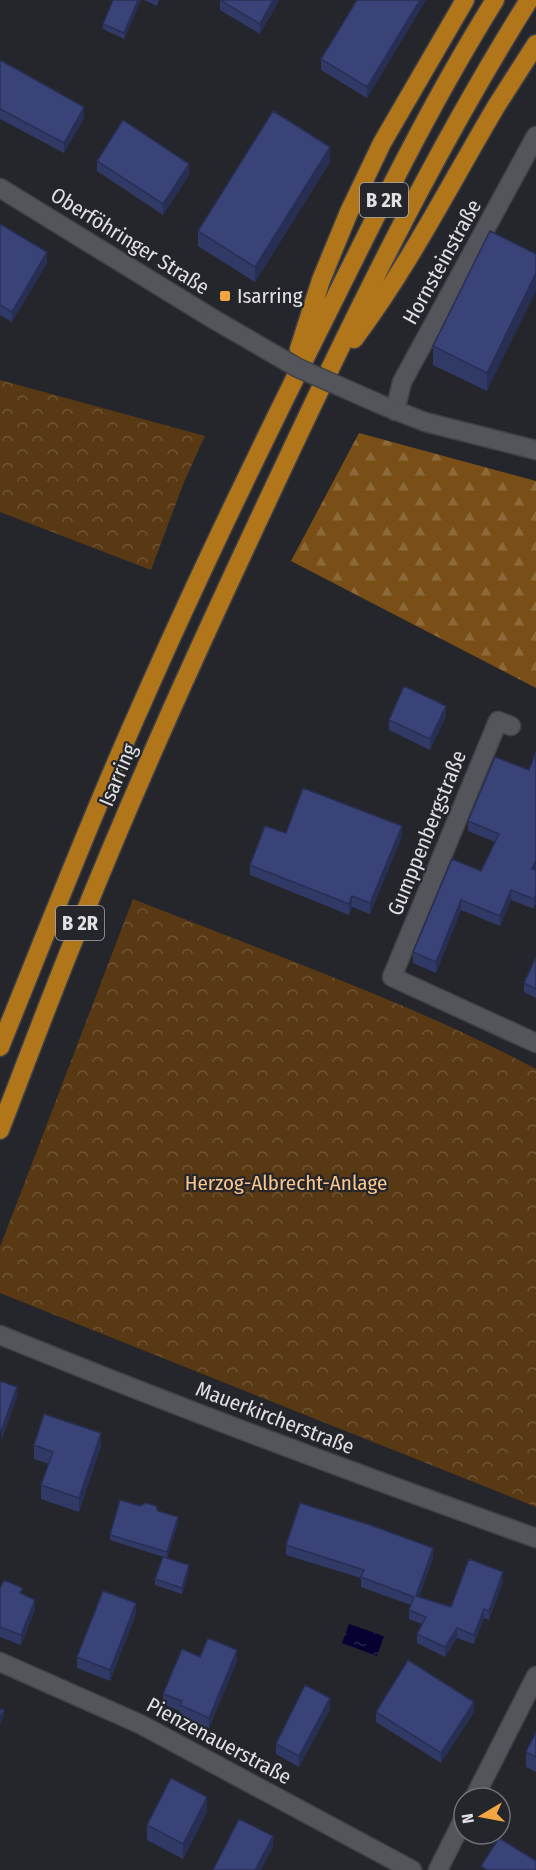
<svg xmlns="http://www.w3.org/2000/svg" width="536" height="1870" viewBox="0 0 536 1870" font-family="'Fira Sans Condensed',sans-serif">
<defs>
<pattern id="forest-firs" width="22" height="20" patternUnits="userSpaceOnUse" patternTransform="scale(1.5)"><rect width="22" height="20" fill="#7a4f17"/><path d="M5 1l3.5 6h-7zM16 11l3.5 6h-7z" fill="#8d6839"/></pattern>
<pattern id="park-crowns" width="20" height="18" patternUnits="userSpaceOnUse" patternTransform="scale(1.5)"><rect width="20" height="18" fill="#583913"/><path d="M2 6a3 3 0 1 1 6 0M12 15a3 3 0 1 1 6 0" fill="none" stroke="#705535"/></pattern>
<pattern id="water-ripples" width="26" height="14" patternUnits="userSpaceOnUse" patternTransform="scale(1.5)"><rect width="26" height="14" fill="#050231"/><path d="M2 4q2-2 4 0t4 0M15 11q2-2 4 0t4 0" fill="none" stroke="#29274f"/></pattern>
</defs>
<rect width="100%" height="100%" fill="#25262b"/>
<path fill="url(#forest-firs)" d="M359,433L536,481V688L291,561Z"/>
<path fill="url(#park-crowns)" d="M0,380L205,436L184,482L151,570L0,512Z
M133,899C268,953 408,1001 536,1069V1507L0,1293V1247Z"/>
<path fill="url(#water-ripples)" d="M349,1624L384,1636L377,1656L342,1643Z"/>
<g fill="none" stroke-linecap="round" stroke-linejoin="round">
<g stroke="#414145" stroke-width="21">
<path id="minor" d="M395,411L402,382L536,136
M511,726L498,721L392,977L536,1043
M0,1335C177,1407 356,1474 536,1538
M0,1662L140,1724L412,1870
M474,1798L536,1676
M438,1870L464,1818"/>
</g>
<g stroke="#414145" stroke-width="21">
<path id="secondary" d="M0,188L215,320
M382,405L425,422L536,450"/>
</g>
<g stroke="#414145" stroke-width="21">
<path id="trunk" d="M354,339C409,266 450,184 497,105C510,85 523,64 536,44
M299,349L321,280L349,212L382,143L465,0
M0,1047C46,934 90,819 140,708C197,578 259,450 322,324C377,214 430,104 495,0
M0,1130C25,1065 49,1001 75,937C138,779 209,625 281,472C356,312 435,150 529,0"/>
</g>
<use href="#minor" stroke="#54555a" stroke-width="18"/>
<use href="#secondary" stroke="#54555a" stroke-width="18"/>
<use href="#trunk" stroke="#b2761a" stroke-width="18"/>
<g stroke="#414145" stroke-width="21" stroke-linecap="butt">
<path id="secondary-bridge" d="M215,320L298,368L382,405"/>
</g>
<use href="#secondary-bridge" stroke="#54555a" stroke-width="18"/>
</g>
<path fill="#313a67" d="M141,0L124,39L103,29V24Z
M144,0H159L157,6Z
M220,0H279L260,34L220,10Z
M426,0L367,98L321,70V59Z
M0,60L84,118L64,153L0,119Z
M97,161L189,175L163,215L97,171Z
M330,162L255,282L198,246V231Z
M0,224L47,263L12,322L0,315Z
M536,254L487,391L433,365V346Z
M446,716L430,750L389,730V720Z
M536,752L534,909L511,900L500,926L461,910L436,973L413,963V952L481,871L495,842L468,831V821L529,770Z
M286,833L402,836L370,914L352,907L349,915L250,875V865Z
M536,957V998L524,992V983Z
M34,1445L101,1446L79,1512L41,1499V1485L49,1464L34,1459Z
M158,1511L178,1523L167,1558L110,1540V1535Z
M286,1545L433,1558L419,1597L451,1607L503,1581L489,1620L484,1618L474,1644L457,1638L445,1657L417,1643V1634L422,1624L409,1619V1610L411,1605L361,1587V1578L286,1555Z
M189,1571L182,1594L155,1585V1579Z
M0,1589L23,1594L35,1610L21,1645L0,1637Z
M136,1614L110,1681L77,1668V1657Z
M200,1657L237,1661L209,1728L180,1716V1711L163,1704V1694Z
M330,1709L299,1767L276,1754V1744Z
M376,1712H474L441,1763L376,1722Z
M536,1732V1772L526,1767V1752Z
M207,1812L183,1859L147,1840V1825Z"/>
<path fill="#282f54" d="M138,0H141L124,39V33Z
M273,0H279L260,34V24Z
M420,0H426L367,98V87Z
M84,107V118L64,153V143Z
M330,147V162L255,282V267Z
M189,164V175L163,215V204Z
M47,252V263L12,322V312Z
M536,273V291L487,391V373Z
M446,706V716L430,750V739Z
M402,826V836L370,914V903Z
M536,860V870L532,869Z
M511,890V900L500,926V916Z
M536,894V904L534,909V899Z
M352,896V907L349,915V904Z
M461,900V910L436,973V962Z
M17,1387V1397L1,1442V1431Z
M101,1433V1446L79,1512V1498Z
M178,1517V1523L167,1558V1552Z
M433,1548V1558L416,1606V1596Z
M189,1565V1571L182,1594V1588Z
M503,1572V1581L489,1620V1611Z
M35,1600V1610L21,1645V1635Z
M136,1603V1614L110,1681V1670Z
M484,1609V1618L474,1644V1635Z
M457,1628V1638L445,1657V1647Z
M237,1650V1661L209,1728V1718Z
M330,1698V1709L299,1767V1756Z
M474,1702V1712L441,1763V1753Z
M4,1710V1716L0,1725V1719Z
M207,1797V1812L183,1859V1844Z
M273,1836V1847L261,1870H255Z"/>
<path fill="#394378" stroke="#282f54" stroke-width="1.5" d="M113,0H138L124,33L103,24Z
M220,0H273L260,24Z
M357,0H420L367,87L321,59Z
M0,60L84,107L64,143L0,109Z
M273,111L330,147L255,267L198,231Z
M123,120L189,164L163,204L97,161Z
M0,224L47,252L12,312L0,305Z
M490,231L536,254V273L487,373L433,346Z
M404,686L446,706L430,739L389,720Z
M536,752V860L532,869L536,870V894L534,899L511,890L500,916L461,900L436,962L413,952L452,859L481,871L499,834L468,821L495,757L529,770Z
M303,788L402,826L370,903L352,896L349,904L250,865L265,826L286,833Z
M536,957V989L524,983Z
M0,1381L17,1387L1,1431H0Z
M44,1414L101,1433L79,1498L41,1485L53,1452L34,1445Z
M120,1500L140,1506L146,1503L156,1506L158,1511L178,1517L167,1552L110,1535Z
M300,1503L373,1526L433,1548L416,1596L451,1607L469,1559L503,1572L489,1611L484,1609L474,1635L457,1628L445,1647L417,1634L426,1617L409,1610L414,1597L361,1577L364,1570L286,1545Z
M163,1557L189,1565L182,1588L155,1579Z
M4,1580L23,1588L20,1593L35,1600L21,1635L0,1627V1589Z
M103,1591L136,1603L110,1670L77,1657Z
M208,1638L237,1650L209,1718L180,1705L182,1701L163,1694L182,1649L200,1657Z
M408,1660L474,1702L441,1753L376,1712Z
M305,1685L330,1698L299,1756L276,1744Z
M0,1709L4,1710L0,1719Z
M536,1732V1757L526,1752Z
M171,1778L207,1797L183,1844L147,1825Z
M239,1819L273,1836L255,1870H213Z
M499,1838L536,1861V1870H487L481,1866Z"/>
<rect fill="#f3a443" stroke="#25262b" stroke-width="2" x="219" y="290" width="12" height="12" rx="3"/>
<g text-anchor="middle" dominant-baseline="central" stroke-width="4.5" stroke-linejoin="round" paint-order="stroke">
<g fill="#25262b" stroke="#a9a9ac" stroke-width="1.5">
<rect x="360" y="183" width="48" height="34" rx="4.5"/>
<rect x="56" y="906" width="48" height="34" rx="4.5"/>
</g>
<g font-size="20" font-weight="bold" fill="#e1e1e4">
<text x="384" y="200">B 2R</text>
<text x="80" y="923">B 2R</text>
</g>
<g font-size="21" fill="#e1e1e4" stroke="#25262b">
<text transform="translate(130 241) rotate(32)">Oberföhringer Straße</text>
<text transform="translate(442 262) rotate(-61)">Hornsteinstraße</text>
<text transform="translate(118 775) rotate(-67)">Isarring</text>
<text transform="translate(427 833) rotate(-68)">Gumppenbergstraße</text>
<text transform="translate(275 1418) rotate(21)">Mauerkircherstraße</text>
<text transform="translate(219 1741) rotate(28)">Pienzenauerstraße</text>
</g>
<g font-size="21" fill="#e1e1e4" stroke="#25262b" text-anchor="start">
<text x="237" y="296">Isarring</text>
</g>
<g font-size="21" fill="#fbc68c" stroke="#25262b">
<text x="286" y="1183">Herzog-Albrecht-Anlage</text>
</g>
</g>
<g transform="translate(482 1816) rotate(260)"><circle r="28" fill="#25262b" stroke="#707175" stroke-width="1.5"/>
<path d="M0-4.5L10 22L0 15L-10 22Z" fill="#f3a443"/>
<text y="-9" font-size="16" font-weight="bold" text-anchor="middle" fill="#e1e1e4">N</text>
</g>
</svg>
